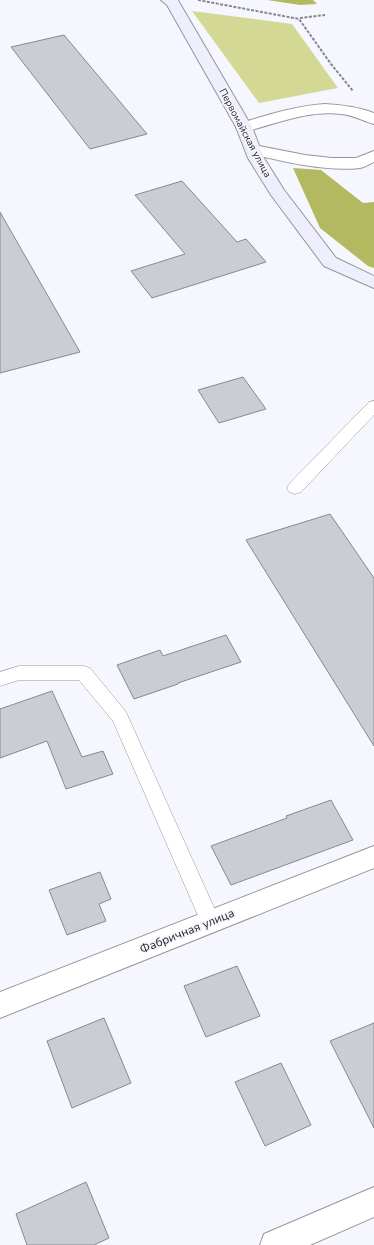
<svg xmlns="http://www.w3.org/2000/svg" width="374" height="1245" viewBox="0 0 374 1245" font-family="'Nunito Sans',sans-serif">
<rect width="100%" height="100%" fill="#f6f6fe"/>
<path fill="#d3d995" d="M192,11L292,24L338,88L259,103Z"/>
<path fill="#b3b961" d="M267,0H313L317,4L300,5Z
M293,168L321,170L363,203L374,202V268L368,266L320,228Z"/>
<path fill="#ccccd3" stroke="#88888f" d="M64,35L147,134L90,149L11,47Z
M182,181L237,242L246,239L266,262L152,298L131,271L185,254L135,195Z
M0,212L80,352L0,373Z
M243,377L266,409L219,423L198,390Z
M330,514L374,578V746L246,540Z
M226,635L241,662L178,683V684L134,699L117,665L160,650L163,656Z
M52,691L82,757L103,751L113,774L66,789L47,741L0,758V709Z
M331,800L353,840L231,885L211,846L287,818L286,816Z
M100,872L111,899L99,904L106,921L67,935L49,890Z
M237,966L260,1016L206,1037L184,986Z
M104,1018L131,1083L72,1108L47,1041Z
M374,1023V1128L330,1041Z
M281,1063L311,1125L265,1146L235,1082Z
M86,1182L109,1238L94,1245H27L16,1214Z"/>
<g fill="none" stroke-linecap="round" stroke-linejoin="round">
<g stroke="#95969c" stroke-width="1">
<path id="lane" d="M374,401V415L301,492L295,494L289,492L287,488L289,484L369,402Z
M19,666H84L90,668L126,712L220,921L217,927L210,930L203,927L113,721L79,680H19L0,686V672Z"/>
</g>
<g stroke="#95969c" stroke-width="2">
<path id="street" d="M325,104C343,105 358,107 374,113V124C363,121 353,115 341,114C307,110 276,124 244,132L238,130L236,127L238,124C267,115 295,106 325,104Z
M254,145L305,155L332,158H356L374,151V162C369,164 365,167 360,168C326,172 281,161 248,153L246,150L248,147Z
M374,846V868L0,1018V992Z
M374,1187V1217L310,1245H260L264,1234Z"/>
</g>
<g stroke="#95969c" stroke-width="2">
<path id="secondary" d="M161,0H178L179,2L252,127L264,158L284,190L336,258L374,276V288L324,266L271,195L248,158L236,127L167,5Z"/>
</g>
<path stroke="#86868b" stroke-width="2" stroke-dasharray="3 1.5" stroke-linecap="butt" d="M198,0L299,19L331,64L353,91
M300,18L325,15"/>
<use href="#lane" fill="#fff" fill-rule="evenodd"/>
<use href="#street" fill="#fff" fill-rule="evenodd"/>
<use href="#secondary" fill="#eeeefc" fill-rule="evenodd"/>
</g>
<g text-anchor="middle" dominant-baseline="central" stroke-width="3.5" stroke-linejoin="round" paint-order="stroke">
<g font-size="10" fill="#1f1f22" stroke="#f6f6fe">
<text transform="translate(245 133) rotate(62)">Первомайская улица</text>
</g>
<g font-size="12" fill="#1f1f22" stroke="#f6f6fe">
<text transform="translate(187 931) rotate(-22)">Фабричная улица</text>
</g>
</g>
</svg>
